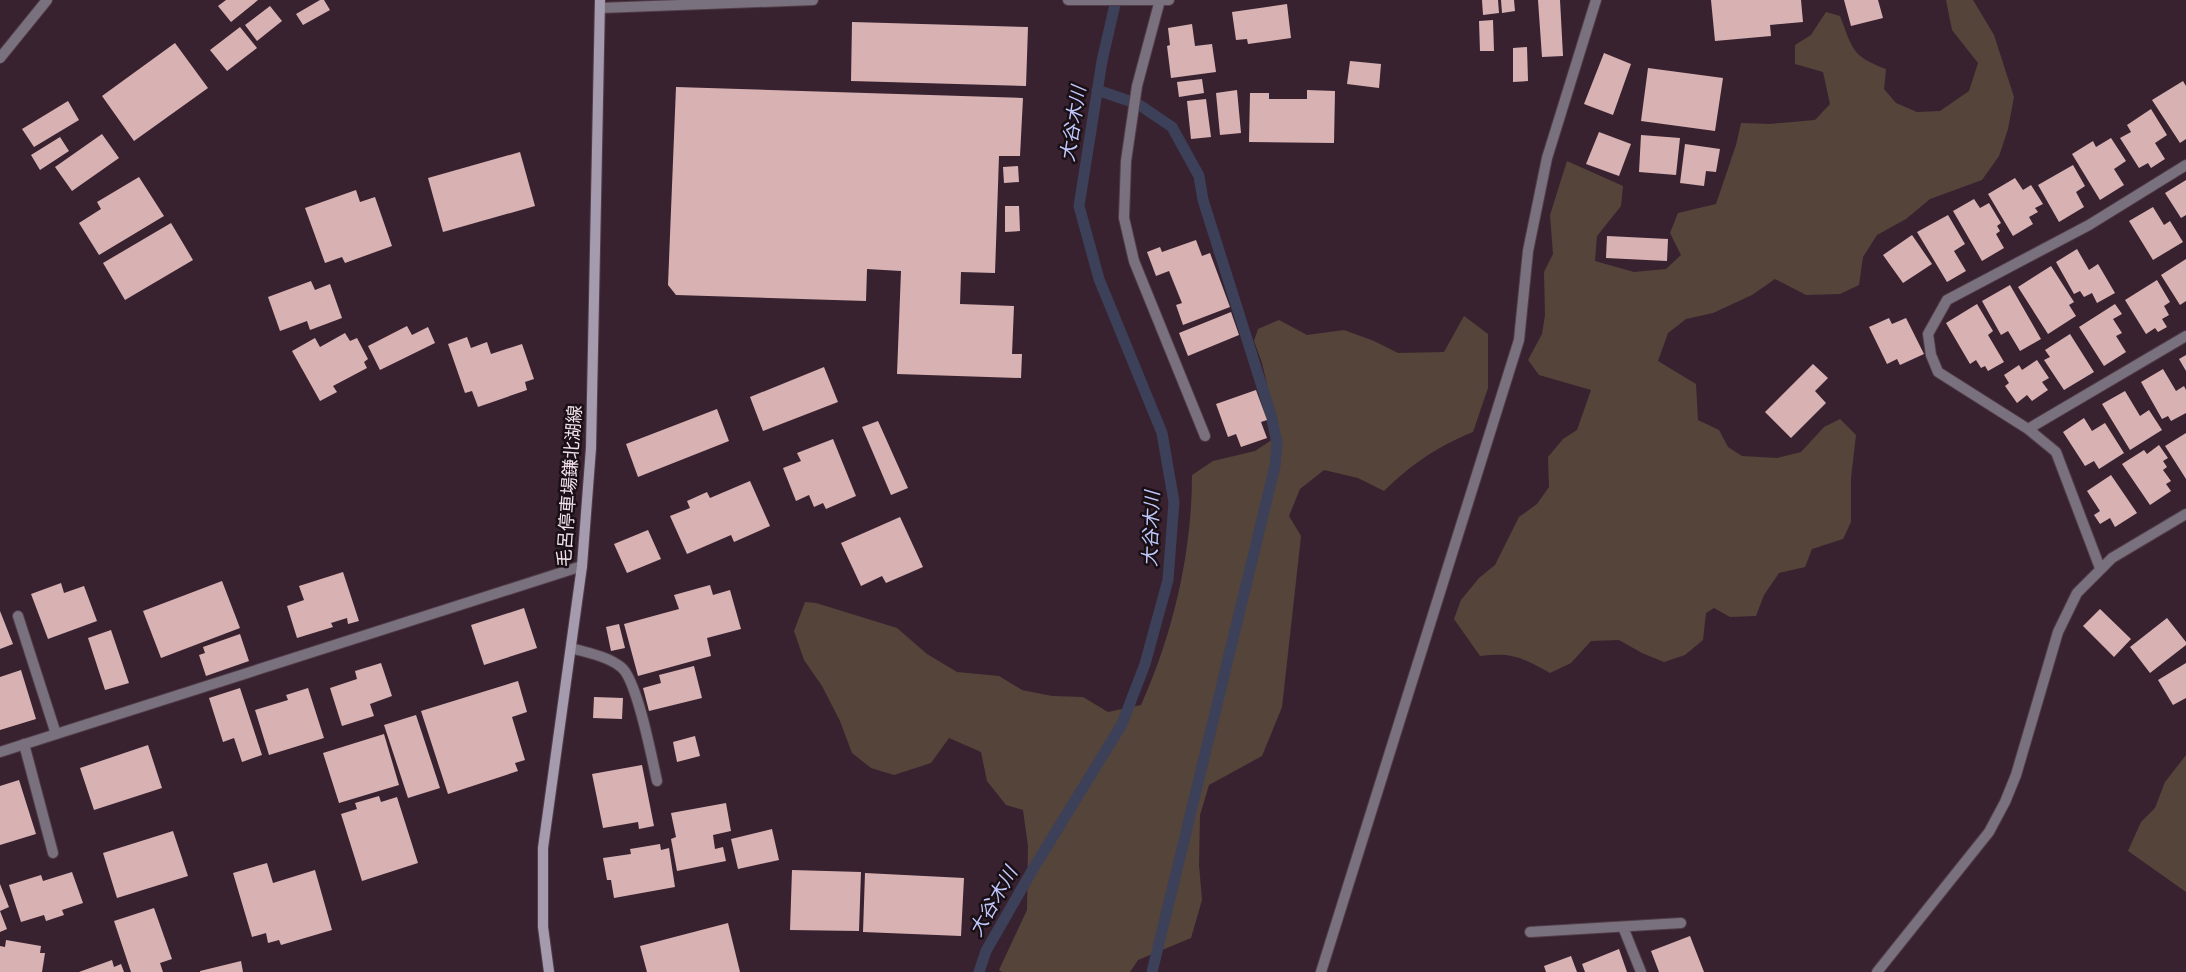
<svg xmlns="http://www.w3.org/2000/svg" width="2186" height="972" viewBox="0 0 2186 972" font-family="'Sofia Sans Condensed','Noto Sans JP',sans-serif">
<rect width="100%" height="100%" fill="#392230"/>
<path fill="#55443a" d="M1946,0H1973L1994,35L2014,97L2008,129L1999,156L1982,180L1930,199L1906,219L1877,235L1863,257L1859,285L1840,294L1806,295L1775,279L1752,295L1713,313L1686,319L1668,333L1658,361L1696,384L1698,420L1719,430L1728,447L1742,456L1777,458L1801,452L1824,427L1840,419L1856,435L1851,478V522L1843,539L1812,549L1805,567L1779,573L1764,595L1756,616L1730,617L1714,608L1706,613L1703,640L1685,655L1664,662L1642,653L1619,640L1591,641L1571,663L1550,673C1522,658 1513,652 1480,656L1454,619L1461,600L1479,578L1495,565L1519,517L1537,504L1549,487L1548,457L1563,439L1577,430L1591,390L1539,375L1528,360L1542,334L1545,315L1544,272L1553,254L1550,215L1567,161L1623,186L1621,206L1597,236L1595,261L1634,272L1666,269L1681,255L1670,233L1678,213L1716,204L1736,145L1741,123L1770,124L1815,120L1830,104L1823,72L1795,64V45L1811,35L1826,12L1840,16C1853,49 1851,56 1886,69L1884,89L1896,103L1917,112L1940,111L1969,91L1978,63L1952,30Z
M1464,316L1488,334V388L1473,432C1436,447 1412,464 1384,491L1358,478L1324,470L1300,489L1289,516L1301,536L1282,707L1262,756L1209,785L1200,815L1199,865L1202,900L1191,938L1138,960L1130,972H1002L999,970L1027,910L1028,846L1023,810L1006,805L987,781L981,752L949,738L931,763L894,775L871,768L852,753L840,721L822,686L804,660L794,631L805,602L816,603L897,628L927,654L957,672L999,676L1022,690L1052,696L1083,697L1108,712L1141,705C1173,634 1192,553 1192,475L1213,461L1255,451L1279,435L1262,363L1254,341L1258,329L1279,320L1307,335L1344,330L1374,341L1398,353L1444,352Z
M2186,755V892L2128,851L2141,822L2155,808L2165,782Z"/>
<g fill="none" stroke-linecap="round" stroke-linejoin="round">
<path stroke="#3c4059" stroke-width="11" d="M1097,90L1138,104L1172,127L1199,176L1203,200L1271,415L1277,443L1275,466L1152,972
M979,972L986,951L1033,869L1122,724L1145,664L1168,580L1174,502L1162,433L1099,279L1079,206L1102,61L1116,0"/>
</g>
<path fill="#d8b2b3" d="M226,0H258L231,22L218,6Z
M320,0H324L330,10L303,25L296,14Z
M1482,0H1498L1499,13L1483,15Z
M1501,0H1514L1515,11L1502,13Z
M1538,0H1560L1563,56L1542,57Z
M1711,0H1801L1803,22L1770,25L1771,36L1715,41Z
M1844,0H1878L1883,18L1851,26Z
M1287,4L1291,38L1248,44L1247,39L1236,40L1232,12Z
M270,6L282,21L257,41L245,25Z
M1493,20L1494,51H1480L1479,21Z
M852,22L1028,27L1026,86L851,81Z
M1192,24L1195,46L1212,44L1216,72L1171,78L1167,46L1170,45L1168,28Z
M240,27L257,48L227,71L210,50Z
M175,43L208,88L134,141L102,96Z
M1527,47L1528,81L1513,82V48Z
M1604,53L1631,64L1613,115L1584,104Z
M1350,61L1381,64L1379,88L1347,84Z
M1648,68L1723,78L1715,131L1641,121Z
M1202,79L1204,93L1179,97L1177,82Z
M2183,81L2186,86V139L2180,143L2152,100Z
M676,87L1023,98L1020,156H999L995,273L961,272L960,304L1014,306L1012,354H1022L1021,378L897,374L901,271L867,269L866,301L676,295L668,285Z
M1237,90L1241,133L1220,135L1216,93Z
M1307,90L1335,91L1334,143L1249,142L1250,93H1269V99H1307Z
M1206,99L1211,137L1191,139L1187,101Z
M68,101L79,120L34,147L22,129Z
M2151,109L2167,135L2155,143L2165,159L2151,168L2148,163L2139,168L2120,138L2131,132L2127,125Z
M1599,132L1631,144L1619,176L1586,164Z
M102,134L119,158L72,191L55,167Z
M1641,135L1680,138L1676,175L1639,172Z
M60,137L69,151L40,170L31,155Z
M2111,138L2126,161L2114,169L2124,185L2100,200L2072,154L2093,141L2096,147Z
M1685,144L1720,149L1716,172L1706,171L1704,186L1680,183Z
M520,152L535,206L443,232L428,178Z
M2073,165L2085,186L2076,192L2084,207L2059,222L2038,185Z
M1018,166L1019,182L1004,183L1003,167Z
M139,177L164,216L99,255L79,223L101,209L97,202Z
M2015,178L2023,190L2031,185L2043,204L2035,208L2038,212L2029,217L2033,224L2013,236L1988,194Z
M2186,180V215L2181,218L2165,193Z
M356,190L360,202L375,197L392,246L345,263L342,257L325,263L305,208Z
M1974,199L1980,208L1989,203L2001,223L1997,226L2000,231L1996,234L2004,248L1982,261L1953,211Z
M1005,206H1019L1020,231L1005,232Z
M2153,207L2164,225L2170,221L2183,242L2153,260L2129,221Z
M1948,215L1965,244L1954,251L1966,271L1947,282L1917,232Z
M171,223L193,260L125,300L103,263Z
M1912,235L1932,264L1903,283L1883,255Z
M1607,236L1668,239L1667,261L1606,258Z
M1196,240L1202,256L1210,253L1230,307L1183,325L1176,305L1182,303L1169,271L1156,276L1147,252L1160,247L1162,252Z
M2077,249L2089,270L2098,264L2115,293L2097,303L2092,293L2084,297L2080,291L2074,294L2056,262Z
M2186,259V301L2180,305L2161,275Z
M2051,266L2074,302L2069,305L2076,316L2048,334L2018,287Z
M2157,280L2170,302L2164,306L2169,315L2162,319L2167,327L2158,332L2155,328L2146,334L2125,300Z
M311,281L315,290L330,284L342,318L310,330L307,321L280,331L268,297Z
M2010,285L2041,339L2020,351L2008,331L2001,335L1982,301Z
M1977,304L1993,331L1988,335L2004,362L1988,371L1985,366L1981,368L1976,360L1970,364L1946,323Z
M2115,304L2122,314L2113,319L2122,333L2116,336L2126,352L2104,366L2079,327Z
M1231,312L1239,335L1188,356L1179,333Z
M1889,318L1892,324L1906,318L1924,354L1900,365L1897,359L1887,364L1869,327Z
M407,326L412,335L428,327L435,343L380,370L368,346Z
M345,333L350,341L357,338L368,359L364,362L367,368L333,386L337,392L320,401L292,351L315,338L320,347Z
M2070,334L2094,372L2064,390L2044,360L2050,357L2045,350Z
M467,337L471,348L487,342L491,354L522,344L534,379L525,382L527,390L478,407L472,391L465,393L448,344Z
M2186,355V371L2179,359Z
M2037,360L2049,378L2042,382L2048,390L2032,401L2027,395L2017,403L2005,386L2009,383L2004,375L2019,365L2022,370Z
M1813,364L1828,378L1815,391L1826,403L1791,438L1765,412Z
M824,367L838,402L763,431L750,397Z
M2163,369L2176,391L2184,386L2186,390V413L2171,421L2168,416L2162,419L2141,382Z
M1256,390L1267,420L1261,422L1267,438L1241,447L1236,434L1228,437L1216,404Z
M2125,391L2140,416L2149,410L2162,430L2130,450L2102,404Z
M717,409L729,441L638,477L626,444Z
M2084,418L2092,431L2105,423L2124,453L2099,469L2094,461L2085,466L2063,432Z
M878,421L908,488L891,495L862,427Z
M2186,433V479L2165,446Z
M833,439L856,496L826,509L823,503L814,507L809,495L796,501L783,468L801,461L797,453Z
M2159,445L2168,458L2163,461L2167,467L2163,470L2171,481L2166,484L2171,491L2150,505L2122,464L2144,450L2147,454Z
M2111,475L2137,513L2115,527L2110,518L2100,524L2094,515L2100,511L2087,491Z
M750,481L770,526L734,542L731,535L687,554L670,516L690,508L687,501L707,492L710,498Z
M900,517L923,567L886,583L882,576L861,586L841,543Z
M648,530L661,559L627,573L614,544Z
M343,572L359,621L348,624L347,618L331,623L333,627L297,638L287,606L304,600L299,586Z
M222,581L240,628L161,658L143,611Z
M61,583L64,593L84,586L97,621L48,639L31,594Z
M710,585L713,595L730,590L741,629L707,638L711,656L638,676L624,624L679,609L674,595Z
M524,608L537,648L484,665L471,625Z
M2100,609L2131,639L2114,657L2083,626Z
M0,611L13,644L0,649Z
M2167,618L2186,642V645L2150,673L2130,647Z
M619,624L625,648L611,651L606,627Z
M111,630L129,683L105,690L88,638Z
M240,634L249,661L206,676L199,655L205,653L203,647Z
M381,663L392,696L370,704L374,716L342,726L330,688L357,679L355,671Z
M2186,663V698L2173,705L2158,680Z
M694,666L702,698L649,711L643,688L661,683L659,675Z
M21,670L36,719L0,730V677Z
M518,681L527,712L512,717L525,760L515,763L518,771L448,794L421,711Z
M240,688L262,755L242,762L234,738L223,742L209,698Z
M308,688L324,738L269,755L255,710L288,700L286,695Z
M594,697L623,698L622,719L593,718Z
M416,715L440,788L408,798L384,725Z
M384,734L399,785L339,803L323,753Z
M695,736L700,756L677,762L673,742Z
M148,745L162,788L94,810L80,768Z
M642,765L654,826L639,829L638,822L603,828L592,774Z
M19,780L36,834L0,845V786Z
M379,796L381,802L397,797L418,863L362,881L341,814L357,809L355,803Z
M726,803L731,831L713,835L715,849L723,847L726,861L677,871L671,839L676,837L671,813Z
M772,829L779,860L738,869L731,839Z
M173,831L188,876L117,898L103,853Z
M660,844L661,850L669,848L675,887L614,898L611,880H607L603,858L631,854L630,849Z
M267,863L273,883L315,870L332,930L281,945L279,940L268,943L266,933L252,937L233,873Z
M792,870L861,872L859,931L790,930Z
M72,872L83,903L62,910L64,915L46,921L44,915L21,922L9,885L41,875L43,881Z
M865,873L964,878L961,936L863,932Z
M0,884L9,907L0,911L7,929L0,932Z
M154,908L172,959L160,963L163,972H131L114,921Z
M728,923L740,972H647L640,946Z
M1690,936L1704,972H1659L1651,951Z
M6,940L41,946L40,953H45L42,972H0V946L5,947Z
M1619,949L1627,972H1585L1582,964Z
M1571,956L1577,972H1546L1544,966Z
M112,960L114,967L121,964L124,972H79Z
M241,961L243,972H200V971Z"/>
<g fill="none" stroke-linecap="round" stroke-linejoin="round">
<g stroke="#533d4a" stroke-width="12">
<path id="lane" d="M1160,0L1137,86L1126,161L1124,218L1134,261L1205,436
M18,616L56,734
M571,648C588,653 607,656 621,667C637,679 652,759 657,781
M24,744L53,853
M1623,927L1641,972
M1530,932L1681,923"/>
</g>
<g stroke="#533d4a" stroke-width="12">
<path id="street" d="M1068,0H1169
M600,8L813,0
M0,58L47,0
M2028,429L2186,336
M2100,568L2056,452L2028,429L1938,372L1931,355L1928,334L1947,300L2089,225L2186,165
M0,752L582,566
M1321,972L1519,340L1528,251L1547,158L1596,0
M1877,972L1989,832L2005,802L2016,775L2058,632L2077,593L2112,558L2186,514"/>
</g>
<g stroke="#533d4a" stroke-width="12">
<path id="secondary" d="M549,972L543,927V848L582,566L591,448L600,0"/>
</g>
<use href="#lane" stroke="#79727e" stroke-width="10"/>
<use href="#street" stroke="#79727e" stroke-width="10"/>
<use href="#secondary" stroke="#a59bae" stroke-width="10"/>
</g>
<g text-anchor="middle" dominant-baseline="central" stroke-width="5" stroke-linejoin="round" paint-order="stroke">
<g font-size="18" fill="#f3e2eb" stroke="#1a0f15">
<text transform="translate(570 486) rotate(-86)">毛呂停車場鎌北湖線</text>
</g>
<g font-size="19" font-style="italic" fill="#c0c9fd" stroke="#1a0f15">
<text transform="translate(1074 124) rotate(-81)">大谷木川</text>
<text transform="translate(1152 529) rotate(-88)">大谷木川</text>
<text transform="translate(994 902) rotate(-60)">大谷木川</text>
</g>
</g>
</svg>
